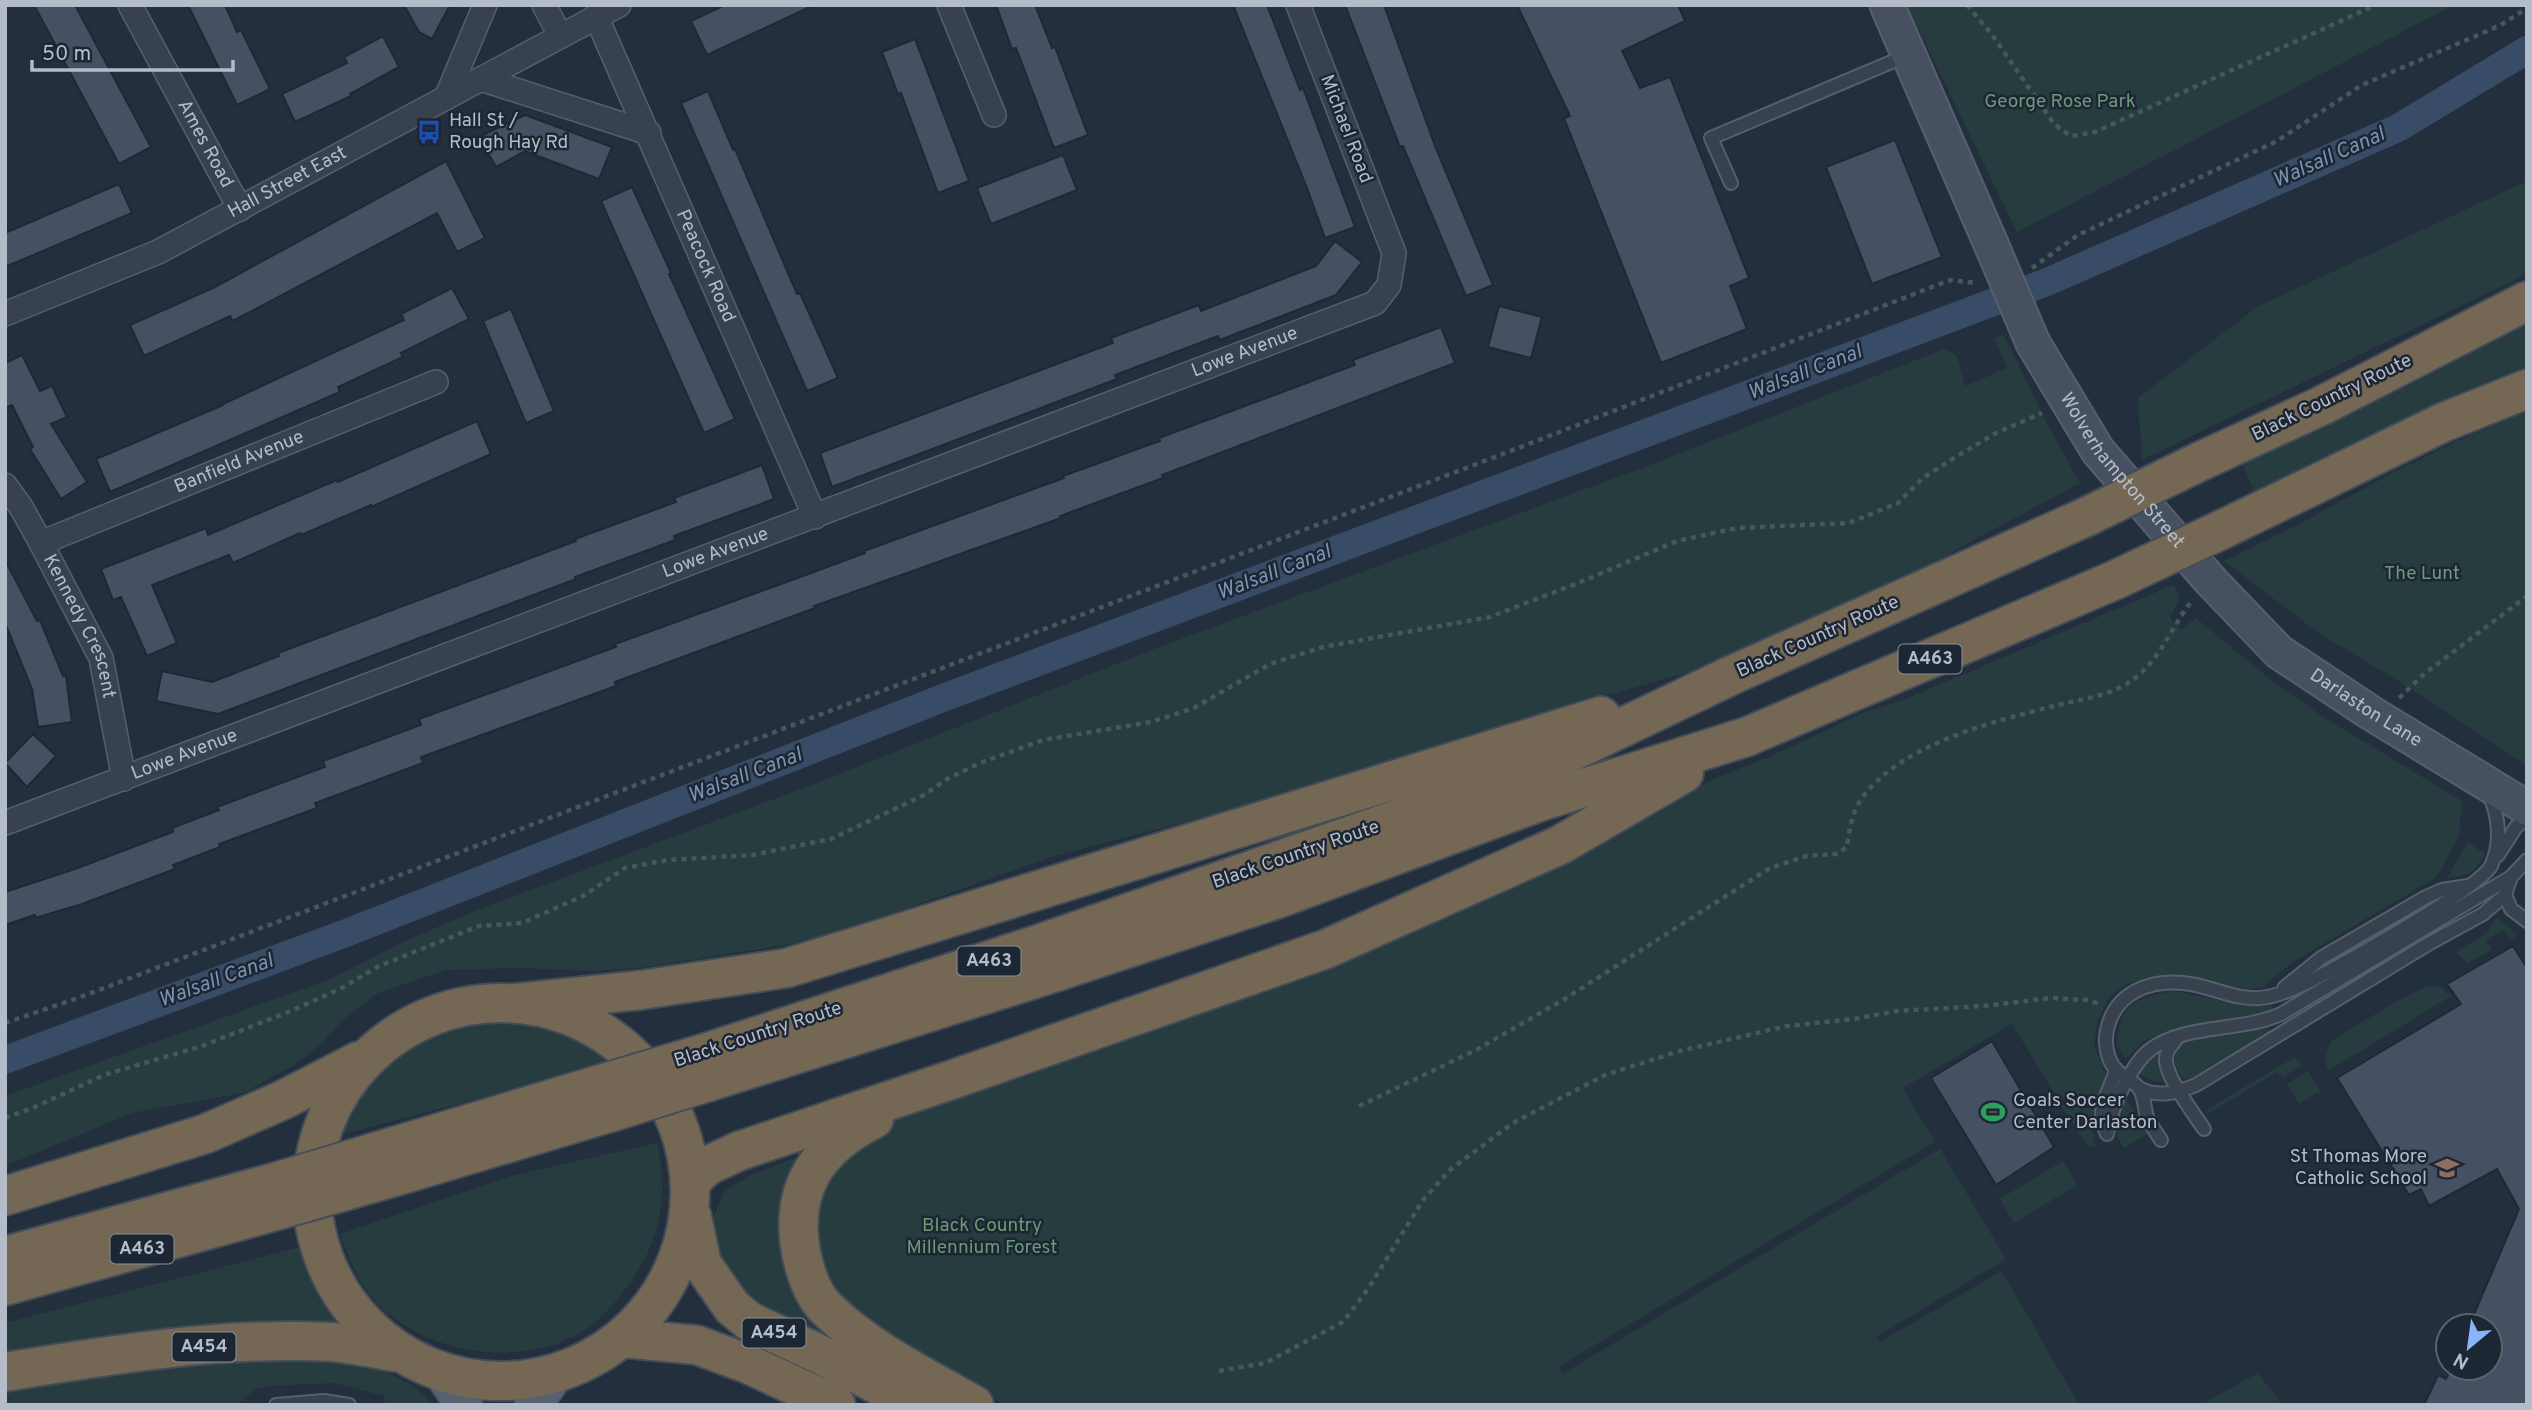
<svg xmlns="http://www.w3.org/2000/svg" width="2532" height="1410" viewBox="0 0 2532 1410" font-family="Overpass,sans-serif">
<rect width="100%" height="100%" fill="#242f3e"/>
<path fill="#263c3f" d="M1907,5H2454L2017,232Z
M2527,181V274L2142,460L2138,398L2257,307Z
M2527,314V367L2309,465L2255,493L2241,461Z
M2004,335L2048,426L2080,483L1952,552L1874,599L1696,670L1492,728L1245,806L1051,857L903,910L809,941L640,968L597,971L519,968L446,970L376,994L343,1020L318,1047L291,1067L243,1093L132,1113L5,1166V1096L328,980L403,942L472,912L822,781L1154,649L1650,465L1944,349L1957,356L1965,386L2007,368L1994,338Z
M2527,407V766L2402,683L2320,634L2224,561L2299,524L2400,469Z
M2173,585L2180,597L2170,618L2181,630L2196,618L2271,680L2328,720L2462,801L2459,836L2437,877L2293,962L2269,981L2265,987L2251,989L2232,987L2190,975L2147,978L2125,985L2110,996L2097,1022L2094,1045L2105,1072V1078L2098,1102L2057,1098L2012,1024L1903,1088L1935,1142L1558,1367L1562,1374L1940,1149L2006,1259L1876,1337L1880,1342L2002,1271L2079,1405H1005L850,1317L814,1252L812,1236L829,1171L890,1123L1644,814L1712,780L1787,749L1864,712L1903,700Z
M2468,842L2485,854C2474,874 2469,875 2447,878Z
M2461,914L2451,925L2286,1022L2284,1019Z
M2497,918L2518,935L2511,939L2503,929L2486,941L2492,950L2468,963L2456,952L2486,933Z
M2429,985L2440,987L2451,996L2328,1071C2323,1058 2326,1050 2334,1039L2397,1001Z
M2173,991L2249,1006L2271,1005L2273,1012L2266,1015L2163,1033L2146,1040L2126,1058L2117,1047C2118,1006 2135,997 2173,991Z
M477,1020C533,1021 562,1027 608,1060L485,1097L333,1137C353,1076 414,1030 477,1020Z
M2265,1027L2268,1028L2269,1034L2204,1073L2186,1080C2172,1069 2172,1053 2184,1041L2243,1033Z
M2156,1052L2159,1054L2165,1082L2154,1081L2136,1073L2141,1064Z
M2295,1057L2303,1065L2283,1077L2277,1072L2208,1114L2206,1110Z
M2308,1071L2320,1091L2299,1104L2287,1084Z
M2124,1102H2129L2147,1134L2124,1148C2113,1133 2113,1118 2124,1102Z
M2061,1105L2094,1109L2092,1129L2096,1148L2087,1146Z
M657,1143C671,1205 657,1253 616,1301C602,1317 587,1332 566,1340C505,1365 425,1352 378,1304C359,1285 349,1259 340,1234L515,1175Z
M807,1153L780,1225L784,1268L791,1289L802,1306L849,1349L802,1330L741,1294L717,1256L711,1222L725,1191L749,1176Z
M2063,1161L2077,1185L2014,1223L2000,1199Z
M300,1247C315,1283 335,1309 363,1336L5,1361V1323Z
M241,1358L356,1364C386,1370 413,1381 434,1405H386L384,1396L334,1383L269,1386L255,1389L239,1403L229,1405H5V1387Z
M2258,1373L2282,1405H2201Z"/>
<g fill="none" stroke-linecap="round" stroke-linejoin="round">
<path stroke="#394c67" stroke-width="28" d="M5,1060L346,933L948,696L2047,282L2398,128L2527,50"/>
</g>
<path fill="#455162" stroke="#1f2835" stroke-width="2" d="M34,5H75L151,147L119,164Z
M188,5H225L237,32L241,30L270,89L237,105Z
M404,5H450L432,39L419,32Z
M725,5H814L707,55L691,21Z
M996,5H1035L1052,48L1055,47L1088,135L1054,148L1016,48L1012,49Z
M1233,5H1267L1300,90L1303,88L1355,227L1325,238L1307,188Z
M1345,5H1384L1435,146L1493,285L1466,296L1403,146L1400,147Z
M1517,5H1678L1685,21L1622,51L1640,88L1670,77L1749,278L1730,286L1747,329L1661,363L1564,118L1570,116Z
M383,36L399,67L350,94L351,96L295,122L282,94L347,63L344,57Z
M915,39L969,181L938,193L901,93L898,94L882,52Z
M708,91L733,150L735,149L797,294L800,293L838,378L807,391L681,103Z
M525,115L612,147L599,179L525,151L496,167L479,137Z
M1895,140L1942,257L1872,284L1826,167Z
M1063,155L1077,190L991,224L977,188Z
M446,161L485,238L457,252L437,213L233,321L230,316L144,356L130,325L215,287Z
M119,184L132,213L5,267V233Z
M632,187L671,273L669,274L735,419L704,433L601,201Z
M1335,241L1362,262L1336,295L1220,340L1218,336L1115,375L1117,379L832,487L820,453L1113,343L1111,338L1199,305L1201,311L1316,266Z
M452,288L469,319L401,353L403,357L338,387L340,392L110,492L96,459L223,405V404L404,320L401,314Z
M1499,306L1542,317L1531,358L1488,347Z
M511,309L554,411L526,423L483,321Z
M1441,327L1455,363L1162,475L1163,478L1060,516L1061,518L814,606L815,608L615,682L616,686L421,757L423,763L315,803L317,808L219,844L220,847L173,865L175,869L82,904L35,918V915L5,925V892L75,869L173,832L172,828L219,810L217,807L325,767L323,761L421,725L419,719L616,647L615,644L803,576L865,553L864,551L1064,478L1063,476L1160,441L1159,438L1355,365L1353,360Z
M22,355L40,391L52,386L67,417L51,424L87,482L61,499L30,449L33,447L12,405L5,408V363Z
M477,421L491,454L371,507V505L301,535L300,533L233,563L229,555L152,585L177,643L147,656L121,597L113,600L101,569L206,528L208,535L337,480L338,482Z
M762,465L774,499L674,536L675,540L575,577L576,579L218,714L156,701L162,671L212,682L279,656L278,653L576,541L575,539L676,502L674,498Z
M5,560L37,621L40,620L63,676H66L72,722L38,727L32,689L5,623Z
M33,734L56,756L27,787L5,763Z
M2513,946L2527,968V1405H2424L2438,1375L2446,1379L2451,1368H2490V1326H2469L2519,1209L2497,1169L2429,1206L2421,1189L2409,1195L2337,1078L2461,1004L2447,984Z
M1992,1041L2054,1147L1996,1185L1931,1078Z"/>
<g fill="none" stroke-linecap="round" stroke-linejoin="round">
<g stroke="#565f6c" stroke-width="16">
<path id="lane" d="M1731,183L1711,138L1908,55
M2498,855L2516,827L2527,818
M2527,860L2511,877L2505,895L2511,909L2527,921
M2284,988L2321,958L2426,897L2442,890L2468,886
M2178,1037C2172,1045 2165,1051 2166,1061C2168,1081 2193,1112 2204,1129
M2116,1069C2110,1094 2094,1107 2107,1134C2110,1115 2116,1100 2125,1083C2132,1071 2139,1058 2151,1049C2185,1024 2241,1032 2281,1014L2511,877
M2139,1088C2158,1098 2177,1093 2196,1085L2430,943L2483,914L2505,895
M2161,1140C2156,1133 2151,1125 2147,1117C2144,1108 2145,1095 2138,1087C2128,1076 2115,1075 2109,1058C2105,1047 2105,1036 2108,1026C2117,992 2150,980 2183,983C2211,985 2238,1003 2267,997C2284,994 2301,986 2316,978C2345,963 2479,888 2491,866C2502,843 2499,816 2489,794
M276,1405L324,1401L349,1405"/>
</g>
<g stroke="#565f6c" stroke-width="26">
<g id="street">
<path id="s1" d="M130,5L240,209"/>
<path d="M544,5L560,35"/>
<path d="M949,5L994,115"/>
<path id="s2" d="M596,16L815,517"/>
<path d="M481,79L649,133"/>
<path d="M446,98L485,5"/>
<path id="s3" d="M5,314L158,252L619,5"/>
<path id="s4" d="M5,485L21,507L41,543L101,658L124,779"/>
<path id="s5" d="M41,543L436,382"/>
<path id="s6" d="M5,823L1375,303L1389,285L1394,253L1298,5"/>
</g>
</g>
<g stroke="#565f6c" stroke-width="37">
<g id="secondary">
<path d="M1887,5L1991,244"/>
<path id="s7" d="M2033,343L2098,451L2210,580L2279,652L2371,713L2527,808"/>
</g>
</g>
<g stroke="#414a57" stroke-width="40">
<path id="primary" d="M442,1372L464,1405
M533,1405L555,1374"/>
</g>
<g stroke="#434c59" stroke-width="42">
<path id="highway" d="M2201,461L2321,406L2527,301
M2223,529L2444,422L2527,389
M312 1192a189 189 0 1 1 378 0a189 189 0 1 1-378 0Z
M517,1003L641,990L787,968L1601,716
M708,1052L1036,945L1521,776L1732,675L2086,517
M724,1077L1050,974L1280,898L1539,802L1746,737L2115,580
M874,1119C816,1148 788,1191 802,1257C806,1274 813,1296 827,1309C869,1350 924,1376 974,1405
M395,1146L594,1086
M401,1175L612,1112
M691,1181L707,1166L739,1151L954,1079L1326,949L1560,845L1684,773
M5,1196L205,1134L283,1100L359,1061
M692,1217L702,1264L732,1307L749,1321L821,1355L916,1405
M5,1256L272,1183
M5,1286L279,1210
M622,1338L697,1345L748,1364L836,1405
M5,1372C109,1355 226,1336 332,1342C354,1344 378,1350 401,1353"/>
</g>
<path stroke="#44595c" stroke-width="4.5" stroke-dasharray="5 5" stroke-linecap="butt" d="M1967,5L1993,36L2054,124L2071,136L2095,132L2376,5
M2032,268L2078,235L2277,141L2362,85L2501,25L2527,8
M2399,698L2424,674L2527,596
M5,1023L78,998L1508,452L1950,280L1977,283
M1359,1106L1476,1050L1563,1000L1770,868L1807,856L1836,854L1847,847C1849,832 1852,813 1860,801C1898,745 1991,722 2054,706C2076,700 2099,698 2121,687C2157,669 2168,632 2191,602
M5,1118L35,1107L104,1075L202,1046L293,1010L340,989L379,966L479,926L522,923L583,896L625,868L668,860L753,855L831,839L922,796L949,778L980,763L1043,740L1151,722L1194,708L1270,664L1323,647L1490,617L1583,581L1677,541L1737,528L1849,523L1898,503L1923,478L1954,458L1996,433L2042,413
M1219,1371L1265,1363L1343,1322L1368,1289L1423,1200L1451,1169L1513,1123L1605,1075L1680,1051L1787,1026L1854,1019L1897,1011L1984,1006L2051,998L2089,1000L2099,1004"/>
<use href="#lane" stroke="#38414e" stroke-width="12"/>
<use href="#street" stroke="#38414e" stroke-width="23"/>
<use href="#secondary" stroke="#465061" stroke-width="33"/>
<use href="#primary" stroke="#56606e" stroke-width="37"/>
<use href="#highway" stroke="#746855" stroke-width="38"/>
<g stroke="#565f6c" stroke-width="37" stroke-linecap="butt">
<path id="secondary-bridge" d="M1991,244L2033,343"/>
</g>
<g stroke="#434c59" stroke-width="42" stroke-linecap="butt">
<path id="highway-bridge" d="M2086,517L2201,461
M2115,580L2223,529
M594,1086L708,1052
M612,1112L724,1077
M272,1183L395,1146
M279,1210L401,1175"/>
</g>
<use href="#secondary-bridge" stroke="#465061" stroke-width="33"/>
<use href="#highway-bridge" stroke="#746855" stroke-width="38"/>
</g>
<defs>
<g id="bus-bare" transform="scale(1.89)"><path d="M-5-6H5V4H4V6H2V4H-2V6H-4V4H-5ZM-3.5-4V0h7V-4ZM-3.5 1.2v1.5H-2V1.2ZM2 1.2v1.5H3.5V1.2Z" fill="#1a4fb4" stroke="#1d2633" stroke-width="2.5" paint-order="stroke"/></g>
<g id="stadium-bare" transform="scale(1.89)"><path d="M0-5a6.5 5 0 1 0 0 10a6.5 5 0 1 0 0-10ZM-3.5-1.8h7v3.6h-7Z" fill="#2e9e5b" stroke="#1d2633" stroke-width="2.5" paint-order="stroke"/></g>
<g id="school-bare" transform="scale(1.89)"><path d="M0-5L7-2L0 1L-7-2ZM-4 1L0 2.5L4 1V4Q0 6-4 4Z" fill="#8d6e63" stroke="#1d2633" stroke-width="2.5" paint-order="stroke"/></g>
</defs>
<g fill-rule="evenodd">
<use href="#bus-bare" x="429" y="132"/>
<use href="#stadium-bare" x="1993" y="1112"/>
<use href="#school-bare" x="2447" y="1168"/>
</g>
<g text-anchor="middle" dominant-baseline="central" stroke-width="5" stroke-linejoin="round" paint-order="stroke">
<g fill="#1d2633" stroke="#878f9c" stroke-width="2">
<rect x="1898.5" y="644.5" width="63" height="29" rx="5"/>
<rect x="957.5" y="946.5" width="63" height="29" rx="5"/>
<rect x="110.5" y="1234.5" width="63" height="29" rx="5"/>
<rect x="742.5" y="1318.5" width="63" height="29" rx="5"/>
<rect x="172.5" y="1332.5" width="63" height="29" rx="5"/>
</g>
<g font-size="18" font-weight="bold" fill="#b4bcc9">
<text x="1930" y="659">A463</text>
<text x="989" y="961">A463</text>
<text x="142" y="1249">A463</text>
<text x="774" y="1333">A454</text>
<text x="204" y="1347">A454</text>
</g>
<g font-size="19" fill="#6b9a76" stroke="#1d2633">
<text x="2060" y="102">George Rose Park</text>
<text x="2422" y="574">The Lunt</text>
<text x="982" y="1226">Black Country<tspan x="982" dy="22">Millennium Forest</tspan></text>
</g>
<g font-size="19" fill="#b4bcc9" stroke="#1d2633" text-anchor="start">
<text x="449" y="121">Hall St /<tspan x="449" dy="22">Rough Hay Rd</tspan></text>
<text x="2013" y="1101">Goals Soccer<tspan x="2013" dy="22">Center Darlaston</tspan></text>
<text x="2427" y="1157" text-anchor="end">St Thomas More<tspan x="2427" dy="22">Catholic School</tspan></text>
</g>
<g font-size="19" fill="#b4bcc9" stroke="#1d2633">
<text transform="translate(1346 129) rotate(69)">Michael Road</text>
<text stroke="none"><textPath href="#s1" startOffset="158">Ames Road</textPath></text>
<text stroke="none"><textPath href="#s3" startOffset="312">Hall Street East</textPath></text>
<text stroke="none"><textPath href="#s2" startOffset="273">Peacock Road</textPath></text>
<text stroke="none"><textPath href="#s6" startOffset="1326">Lowe Avenue</textPath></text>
<text transform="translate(2332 398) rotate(-26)">Black Country Route</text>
<text stroke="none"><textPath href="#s5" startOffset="214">Banfield Avenue</textPath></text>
<text stroke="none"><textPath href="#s7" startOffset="156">Wolverhampton Street</textPath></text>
<text stroke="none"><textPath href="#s6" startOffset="760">Lowe Avenue</textPath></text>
<text stroke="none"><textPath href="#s4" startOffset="161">Kennedy Crescent</textPath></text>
<text transform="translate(1818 637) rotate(-24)">Black Country Route</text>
<text stroke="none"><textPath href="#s7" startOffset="500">Darlaston Lane</textPath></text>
<text stroke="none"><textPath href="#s6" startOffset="192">Lowe Avenue</textPath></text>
<text transform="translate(1296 855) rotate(-19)">Black Country Route</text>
<text transform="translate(758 1035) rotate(-18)">Black Country Route</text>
</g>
<g font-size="21" font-style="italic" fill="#7c92b1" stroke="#1d2633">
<text transform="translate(2329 158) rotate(-24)">Walsall Canal</text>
<text transform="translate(1805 373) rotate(-21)">Walsall Canal</text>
<text transform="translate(1274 573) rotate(-21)">Walsall Canal</text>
<text transform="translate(745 776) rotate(-21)">Walsall Canal</text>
<text transform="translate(216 981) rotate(-20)">Walsall Canal</text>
</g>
</g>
<rect width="2532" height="1410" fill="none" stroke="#b4bcc9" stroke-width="14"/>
<g transform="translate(2469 1347) rotate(209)"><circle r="33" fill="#1d2633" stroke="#59626f" stroke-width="2"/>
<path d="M0-5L12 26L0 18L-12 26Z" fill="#8ab4f8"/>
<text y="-10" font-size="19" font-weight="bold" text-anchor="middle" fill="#b4bcc9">N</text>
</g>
<path d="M32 60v10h201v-10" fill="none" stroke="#b4bcc9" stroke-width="3.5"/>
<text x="42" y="60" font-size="21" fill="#b4bcc9" stroke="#1d2633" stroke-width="5" paint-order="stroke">50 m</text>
</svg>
